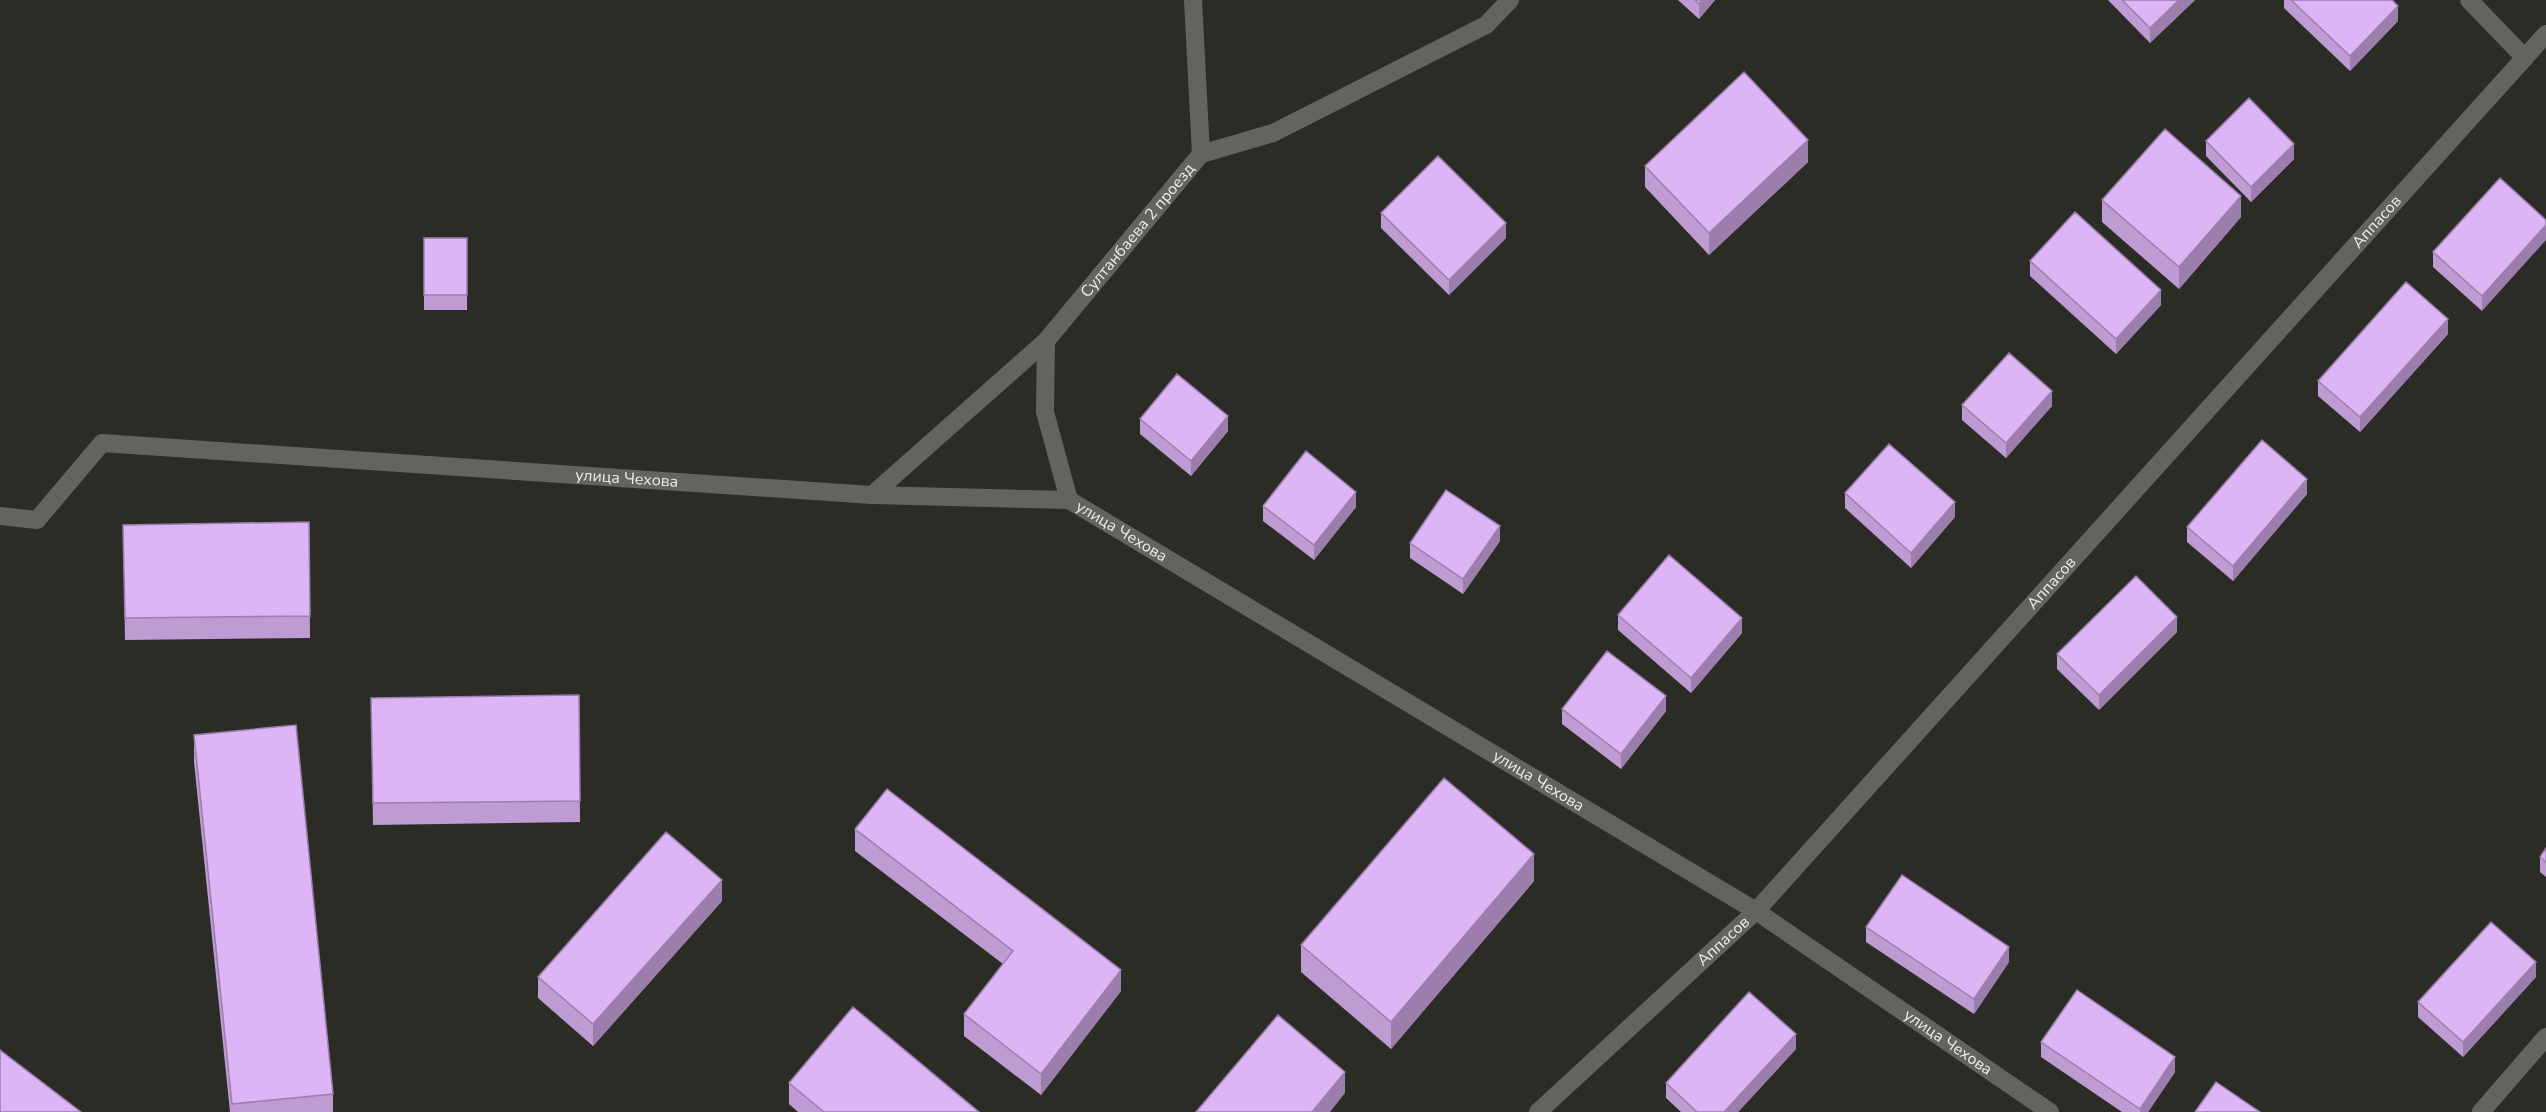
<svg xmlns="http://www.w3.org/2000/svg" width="2546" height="1112" viewBox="0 0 2546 1112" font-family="'Nunito Sans',sans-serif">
<rect width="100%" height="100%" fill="#2c2c27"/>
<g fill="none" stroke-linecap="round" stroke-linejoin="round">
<g stroke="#64645f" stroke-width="18">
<path d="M1193,0L1201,154"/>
<path d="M2469,0L2525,58"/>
<path d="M1046,341L1045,412L1069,500"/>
<path id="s1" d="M872,495L1046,341L1201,154L1273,133L1486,25L1510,0"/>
<path id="s2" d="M0,516L37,520L102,443L872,495L1069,500L1756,911L2050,1112"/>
<path id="s3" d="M1538,1112L1756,911L2546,34"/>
<path d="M2481,1112L2546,1037"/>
</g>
</g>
<path fill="#be9bd3" d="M1678,0H1715L1699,19Z
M2108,0H2195L2150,43Z
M2284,0H2392L2398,21L2350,71L2284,8Z
M2206,141L2294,159L2251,202L2206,156Z
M1808,162L1709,255L1645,187V166Z
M2500,178L2482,311L2433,267V252Z
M2102,200L2241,217L2179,289L2102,222Z
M1381,213L1506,238L1449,295L1381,228Z
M424,238H467V310H424Z
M2030,261L2161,305L2116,354L2030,276Z
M2448,334L2360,432L2318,396V381Z
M1962,405L2052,406L2006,458L1962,420Z
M1140,419L1228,431L1191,476L1140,434Z
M1845,493L1955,517L1911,568L1845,508Z
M2307,494L2233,581L2187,542V527Z
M1263,506L1356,507L1314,560L1263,521Z
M309,522L310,638L125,640L123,525Z
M1500,541L1463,594L1410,558V543Z
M1618,615L1742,633L1691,693L1618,630Z
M2177,632L2099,710L2057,669V654Z
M579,695L580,822L373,825L371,698Z
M1562,709L1666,711L1621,769L1562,724Z
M194,735L333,1094V1112H230L194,762Z
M855,829L1121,991L1041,1095L964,1036V1014L1003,964L855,851Z
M2546,848V877L2540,872V857Z
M1534,881L1391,1049L1301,972V945Z
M722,901L593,1046L538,998V977Z
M1866,927L2009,962L1974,1014L1866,942Z
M2536,977L2463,1057L2418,1017V1002Z
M2041,1042L2175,1072L2148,1112H2122L2041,1057Z
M1796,1049L1738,1112H1681L1666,1098V1083Z
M789,1083L979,1112H798L789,1104Z"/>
<path fill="#9b7eac" d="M1702,0H1715L1699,19V4Z
M2179,0H2195L2150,43V28Z
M2398,6V21L2350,71V56Z
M1808,140V162L1709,255V233Z
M2294,144V159L2251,202V187Z
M2241,196V217L2179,289V267Z
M1506,223V238L1449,295V280Z
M2546,225V240L2482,311V296Z
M2161,290V305L2116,354V339Z
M2448,319V334L2360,432V417Z
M2052,391V406L2006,458V443Z
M1228,416V431L1191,476V461Z
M2307,479V494L2233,581V566Z
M1356,492V507L1314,560V545Z
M1955,502V517L1911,568V553Z
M1500,526V541L1463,594V579Z
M2177,617V632L2099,710V695Z
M1742,618V633L1691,693V678Z
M1666,696V711L1621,769V754Z
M1534,854V881L1391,1049V1022Z
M722,880V901L593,1046V1024Z
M2009,947V962L1974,1014V999Z
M2536,962V977L2463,1057V1042Z
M1121,970V991L1041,1095V1074Z
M1796,1034V1049L1738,1112H1724Z
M2175,1057V1072L2148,1112H2140V1109Z
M1345,1072V1093L1330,1112H1312Z"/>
<path fill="#ddb4f5" stroke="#9b7eac" stroke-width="1.5" d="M1695,0H1702L1699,4Z
M2122,0H2179L2150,28Z
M2291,0H2392L2398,6L2350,56Z
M1744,72L1808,140L1709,233L1645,166Z
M2249,98L2294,144L2251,187L2206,141Z
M2165,129L2241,196L2179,267L2102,200Z
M1438,156L1506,223L1449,280L1381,213Z
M2500,178L2546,220V225L2482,296L2433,252Z
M2075,212L2161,290L2116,339L2030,261Z
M424,238H467V295H424Z
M2406,282L2448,319L2360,417L2318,381Z
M2009,353L2052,391L2006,443L1962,405Z
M1177,374L1228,416L1191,461L1140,419Z
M2262,440L2307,479L2233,566L2187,527Z
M1889,444L1955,502L1911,553L1845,493Z
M1306,451L1356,492L1314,545L1263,506Z
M1446,490L1500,526L1463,579L1410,543Z
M309,522L310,616L125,618L123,525Z
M1669,555L1742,618L1691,678L1618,615Z
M2136,576L2177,617L2099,695L2057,654Z
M1607,651L1666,696L1621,754L1562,709Z
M579,695L580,801L373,803L371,698Z
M296,725L333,1094L232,1104L194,735Z
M1444,778L1534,854L1391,1022L1301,945Z
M887,789L1121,970L1041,1074L964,1014L1013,951L855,829Z
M666,832L722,880L593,1024L538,977Z
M2546,848V862L2540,857Z
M1902,875L2009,947L1974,999L1866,927Z
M2491,922L2536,962L2463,1042L2418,1002Z
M2077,990L2175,1057L2140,1109L2041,1042Z
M1749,992L1796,1034L1724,1112H1697L1666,1083Z
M853,1007L979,1112H824L789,1083Z
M1278,1015L1345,1072L1312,1112H1196Z
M0,1050L81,1112H0Z
M2216,1082L2260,1112H2195Z"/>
<g text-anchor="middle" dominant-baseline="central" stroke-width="6" stroke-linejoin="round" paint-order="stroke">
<g font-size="16" fill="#ecece9" stroke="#141412">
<text stroke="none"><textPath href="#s3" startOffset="1224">Аппасов</textPath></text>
<text stroke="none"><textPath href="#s1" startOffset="376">Султанбаева 2 проезд</textPath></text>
<text stroke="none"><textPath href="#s2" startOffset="664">улица Чехова</textPath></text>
<text stroke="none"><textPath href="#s2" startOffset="1168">улица Чехова</textPath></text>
<text stroke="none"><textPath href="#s3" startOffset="738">Аппасов</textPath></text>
<text stroke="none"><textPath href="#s2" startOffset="1654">улица Чехова</textPath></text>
<text stroke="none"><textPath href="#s3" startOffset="252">Аппасов</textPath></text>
<text stroke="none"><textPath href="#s2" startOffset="2140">улица Чехова</textPath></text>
</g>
</g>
</svg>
